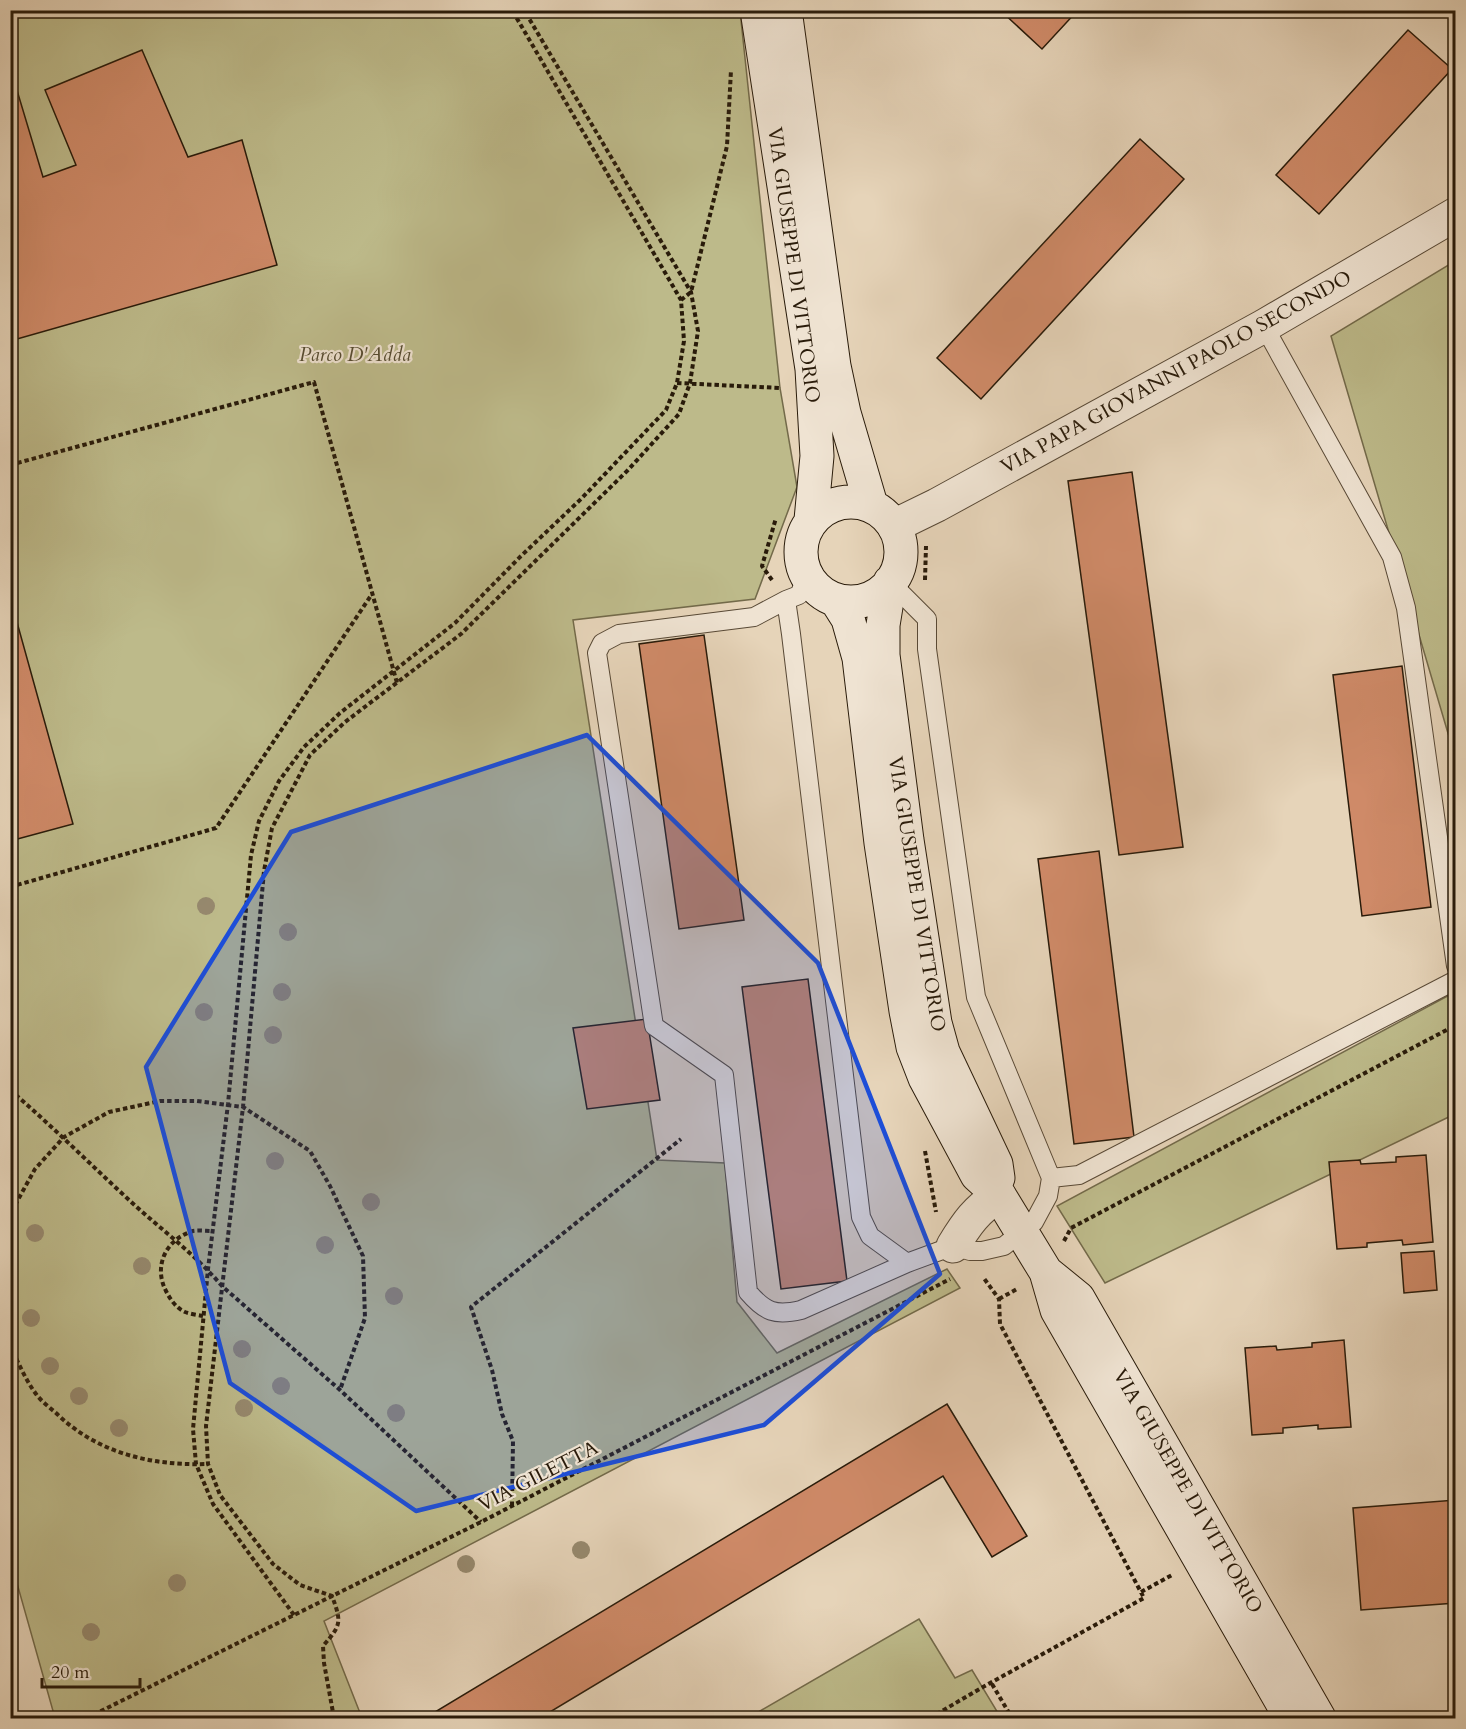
<svg xmlns="http://www.w3.org/2000/svg" width="1466" height="1729" viewBox="0 0 1466 1729" font-family="Cardo,serif">
<rect width="100%" height="100%" fill="#e6d4b9"/>
<filter id="stains"><feTurbulence type="fractalNoise" baseFrequency=".00333" numOctaves="4"/><feColorMatrix values="0 0 0 0 .2 0 0 0 0 .09 0 0 0 0 .02 0 0 0 .5 -.17"/></filter>
<radialGradient id="worn" r=".72"><stop offset=".6" stop-color="#630" stop-opacity="0"/><stop offset="1" stop-color="#630" stop-opacity=".3"/></radialGradient>
<path fill="#bdba8a" stroke="#736a4a" stroke-width="1.5" d="M11,11H740L780,388L797,487L755,599L573,620L657,1160L725,1163L737,1302L777,1353L947,1269L960,1288L324,1621L362,1718H55L11,1562Z
M1455,261V757L1331,336Z
M1455,992V1114L1105,1283L1057,1206Z
M919,1619L955,1678L972,1670L1001,1718H748Z"/>
<path fill="#cf8a68" stroke="#291b0a" stroke-width="1.5" d="M1000,10H1078L1042,49Z
M1408,30L1452,69L1319,214L1276,175Z
M142,50L188,157L242,140L277,265L10,341V67L43,177L76,165L45,90Z
M1140,139L1184,179L981,399L937,358Z
M1132,472L1183,847L1119,855L1068,481Z
M10,597L73,824L10,841Z
M704,635L744,920L679,929L639,644Z
M1402,666L1431,907L1362,916L1333,675Z
M1099,851L1134,1137L1074,1144L1038,859Z
M808,979L847,1281L781,1289L742,987Z
M647,1019L660,1100L587,1109L573,1028Z
M1426,1155L1433,1242L1403,1245L1402,1240L1367,1243V1247L1337,1249L1329,1162L1360,1160L1361,1164L1396,1162V1157Z
M1434,1251L1437,1290L1404,1293L1401,1253Z
M1344,1340L1351,1427L1318,1429V1425L1283,1428V1433L1252,1435L1245,1348L1276,1346L1277,1350L1312,1347V1343Z
M947,1404L1027,1536L992,1557L943,1476L540,1718H425Z
M1456,1500V1603L1361,1610L1353,1508Z"/>
<g fill="none" stroke-linecap="round" stroke-linejoin="round">
<g stroke="#584936" stroke-width="20">
<path id="lane" d="M1264,326L1392,557L1406,608L1456,966
M807,577L799,595L786,600L791,634L861,1217L870,1236L907,1263L953,1246L970,1251H982L1004,1246L1034,1222L1048,1196L1051,1178L976,997L927,649V619L890,582
M786,600L754,617L619,634L602,643L597,653L654,1026L724,1075L748,1292C765,1312 775,1316 801,1310L907,1263
M1051,1178L1079,1175L1456,980"/>
</g>
<g stroke="#584936" stroke-width="35">
<path id="street" d="M894,526L937,505L1264,326L1456,214
M953,1246C967,1223 976,1210 999,1195"/>
</g>
<g stroke="#291b0a" stroke-width="35">
<path id="secondary" d="M757,10L812,369L817,456L811,520
M785,10L834,366L844,413L871,505
M801 552a50 50 0 1 1 100 0a50 50 0 1 1-100 0Z
M890,582L883,625V655L907,840L935,1023L943,1052L996,1164L998,1178
M836,600L848,619L859,658L881,843L906,1011L913,1047L925,1078L977,1175L999,1195L1046,1272L1057,1310L1291,1718
M1046,1272L1078,1298L1319,1718"/>
</g>
<path stroke="#291b0a" stroke-width="4" stroke-dasharray="4.5 3" stroke-linecap="butt" d="M681,300L691,292L727,146L731,70
M677,383L780,388V390
M10,465L314,382L397,683
M772,580L762,566L776,518
M925,580L926,546
M10,887L216,828L372,594
M10,1090C51,1125 89,1163 128,1199C159,1228 194,1253 222,1286L340,1390L481,1522
M925,1151L936,1212
M10,1219L14,1207L35,1169L64,1137L109,1112L160,1101H197L243,1107L310,1151L330,1186L363,1256L365,1318L340,1390
M1064,1241L1071,1228L1456,1025
M999,1299L1017,1289
M203,1316C198,1315 190,1314 185,1312C176,1308 170,1299 166,1291C153,1266 166,1239 193,1231C199,1230 206,1231 212,1231
M10,1345C18,1362 25,1379 36,1394C41,1401 49,1407 56,1413C97,1453 151,1466 208,1464
M512,1506L513,1441L502,1414L492,1370L471,1307L681,1139
M1141,1592L1172,1575
M294,1615L213,1504L196,1464L193,1429L208,1269L228,1104L251,855L259,821L279,781L304,747L340,713L455,623L521,556L581,499L666,410L677,383L684,341L681,300L512,10
M992,1684L1012,1718
M87,1718L481,1522L950,1279
M334,1718L324,1663L323,1646C341,1625 342,1623 332,1596L300,1585L273,1564L220,1495L208,1464L206,1426L243,1107L264,871L272,828L310,755L345,722L461,634L628,470L679,414L690,383L698,331L691,292L524,10
M930,1718L983,1687L1144,1598L1000,1324L999,1299L983,1277"/>
<use href="#lane" stroke="#efe3d2" stroke-width="18"/>
<use href="#street" stroke="#efe3d2" stroke-width="33"/>
<use href="#secondary" stroke="#efe3d2" stroke-width="33"/>
</g>
<g fill="#96896e">
<circle cx="206" cy="906" r="9"/>
<circle cx="288" cy="932" r="9"/>
<circle cx="282" cy="992" r="9"/>
<circle cx="204" cy="1012" r="9"/>
<circle cx="273" cy="1035" r="9"/>
<circle cx="275" cy="1161" r="9"/>
<circle cx="371" cy="1202" r="9"/>
<circle cx="35" cy="1233" r="9"/>
<circle cx="325" cy="1245" r="9"/>
<circle cx="142" cy="1266" r="9"/>
<circle cx="394" cy="1296" r="9"/>
<circle cx="31" cy="1318" r="9"/>
<circle cx="242" cy="1349" r="9"/>
<circle cx="50" cy="1366" r="9"/>
<circle cx="281" cy="1386" r="9"/>
<circle cx="79" cy="1396" r="9"/>
<circle cx="244" cy="1408" r="9"/>
<circle cx="396" cy="1413" r="9"/>
<circle cx="119" cy="1428" r="9"/>
<circle cx="581" cy="1550" r="9"/>
<circle cx="466" cy="1564" r="9"/>
<circle cx="177" cy="1583" r="9"/>
<circle cx="91" cy="1632" r="9"/>
</g>
<path fill="#1d4ed8" fill-opacity="0.2" stroke="#1d4ed8" stroke-width="4.5" stroke-linejoin="round" d="M587,735L818,963L940,1274L764,1425L416,1511L230,1383L146,1067L291,832Z"/>
<g text-anchor="middle" dominant-baseline="central" stroke-width="4.5" stroke-linejoin="round" paint-order="stroke">
<g font-size="20" fill="#291b0a" stroke="#efe3d2">
<text transform="translate(794 265) rotate(82)">VIA GIUSEPPE DI VITTORIO</text>
<text transform="translate(1176 372) rotate(-29)">VIA PAPA GIOVANNI PAOLO SECONDO</text>
<text transform="translate(917 894) rotate(81)">VIA GIUSEPPE DI VITTORIO</text>
<text transform="translate(538 1476) rotate(-27)">VIA GILETTA</text>
<text transform="translate(1188 1491) rotate(60)">VIA GIUSEPPE DI VITTORIO</text>
</g>
<g font-size="20" font-style="italic" fill="#554b30" stroke="#efe3d2">
<text x="355" y="354">Parco D'Adda</text>
</g>
</g>
<rect width="1466" height="1729" fill="none" stroke="#e6d4b9" stroke-width="36"/>
<rect x="12" y="12" width="1442" height="1705" fill="none" stroke="#291b0a" stroke-width="3"/>
<rect x="18" y="18" width="1430" height="1693" fill="none" stroke="#291b0a" stroke-width="1.5"/>
<path d="M42 1678v9h98v-9" fill="none" stroke="#291b0a" stroke-width="3"/>
<text x="51" y="1678" font-size="18" fill="#291b0a" stroke="#efe3d2" stroke-width="4.5" paint-order="stroke">20 m</text>
<rect width="100%" height="100%" filter="url(#stains)"/>
<rect width="100%" height="100%" fill="url(#worn)"/>
</svg>
